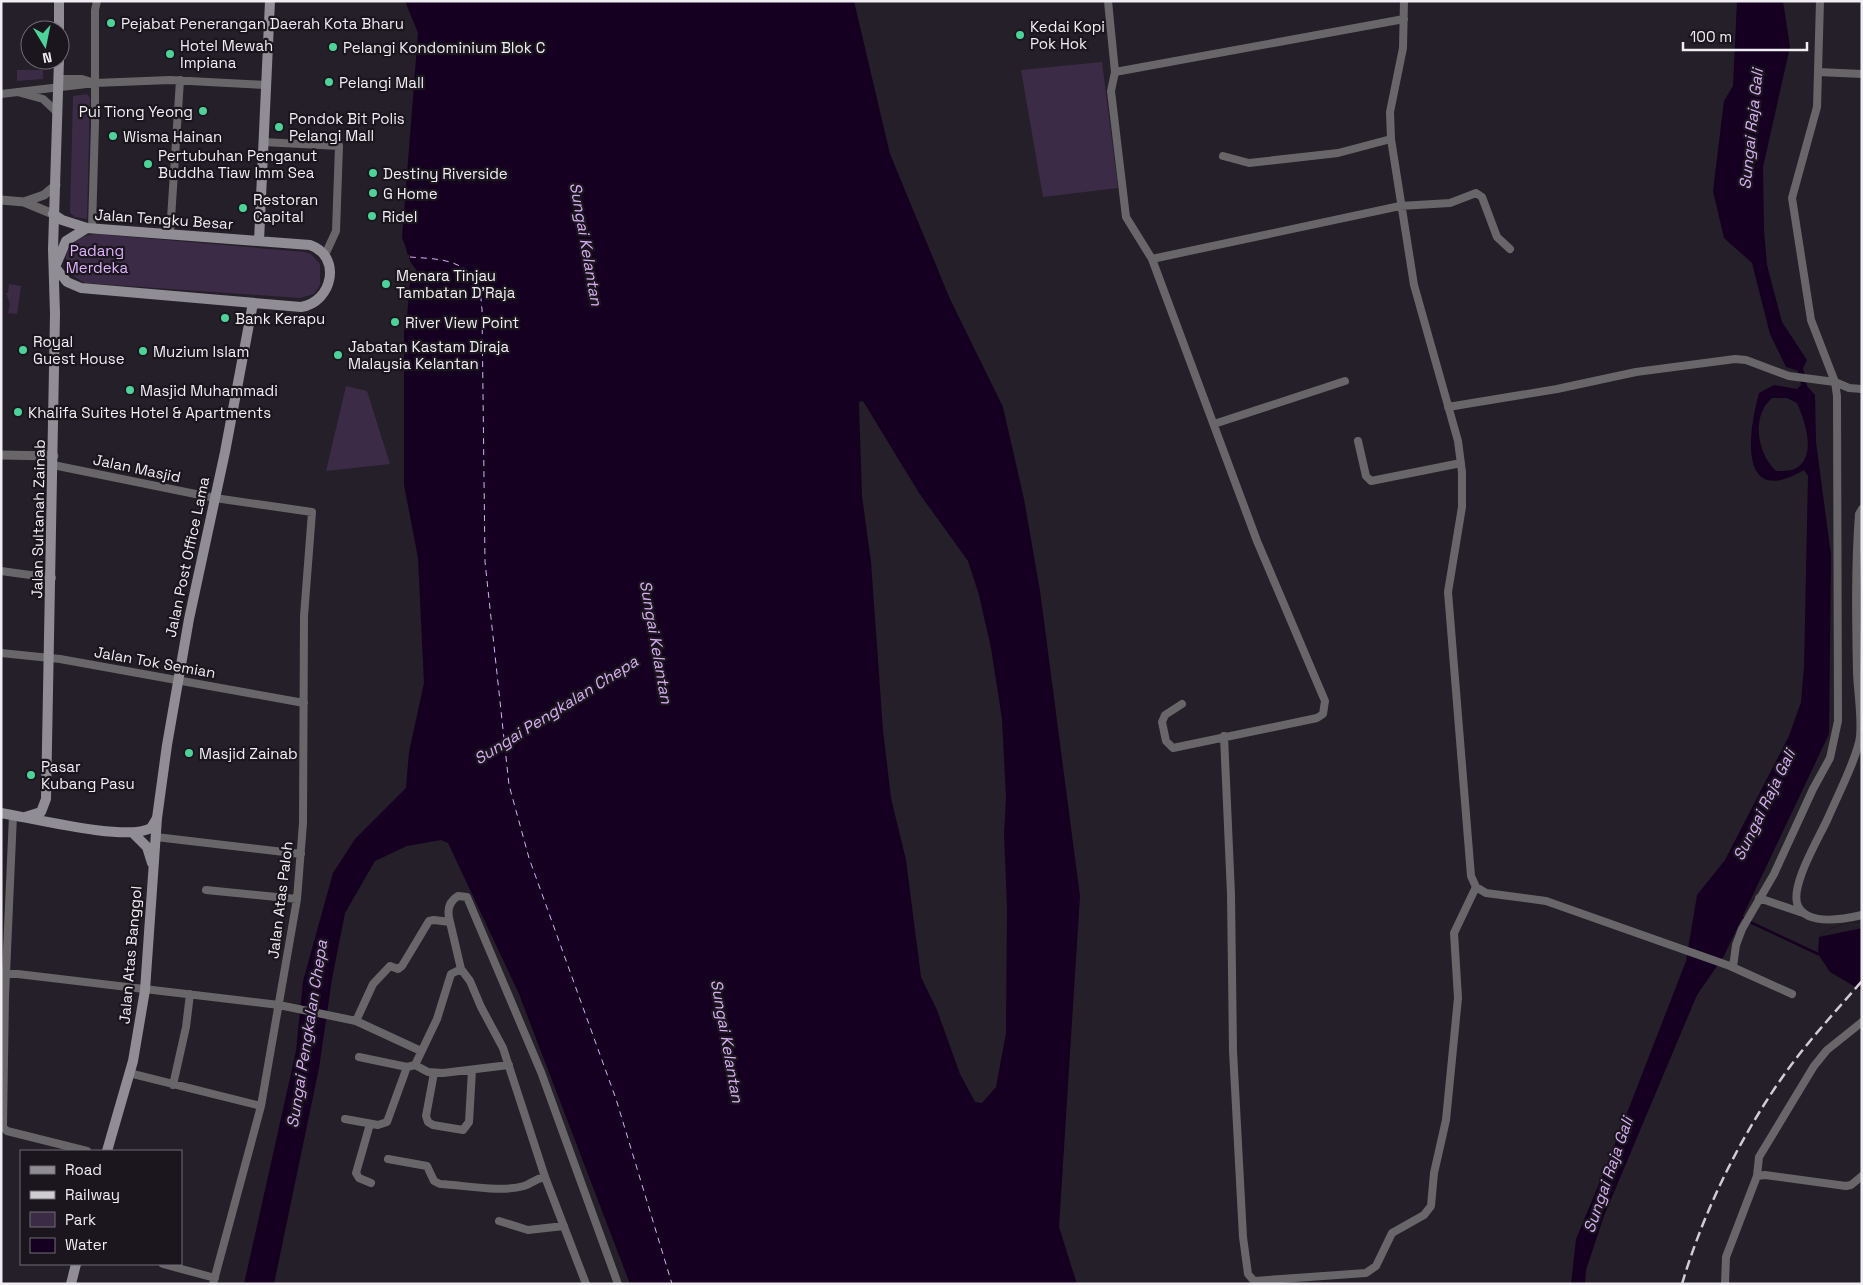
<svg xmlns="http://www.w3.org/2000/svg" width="1863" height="1285" viewBox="0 0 1863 1285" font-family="'Space Grotesk',sans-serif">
<rect width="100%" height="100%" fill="#241f28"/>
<path fill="#3c2b46" d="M1102,62L1118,188L1043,197L1021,70Z
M17,70H43V79L17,81Z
M87,94L90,98L87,219L75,217L70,213L73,96Z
M97,234L304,252L311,254L320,264V285L314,294L300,298L85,283C53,268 64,236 97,234Z
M9,284L21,286L17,314L8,313L10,304L6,293H8Z
M346,386L367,391L390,464L326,471Z"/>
<path fill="#150021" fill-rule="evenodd" d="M405,1H854L890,154L950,299L1003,407L1024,499L1040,591L1080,896L1059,1227L1077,1284H630L519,994L448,843L441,840L407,846L375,861L345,913L332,979L319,1068L274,1284H244L296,1051L303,981L333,873L355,839L406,788L409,752L424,683L418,558L404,485V334L410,279L416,280C417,270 413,269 410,261C407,254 406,246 402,238L418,33ZM863,401L919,493L968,561L979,595L991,648L1002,719L1006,798L1004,834L1007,907L1006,1033L996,1087L982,1103L975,1102L960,1074L937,1010L921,977L906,860L891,798L883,730L871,562L862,496L859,404V402Z
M1737,1H1783L1790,47L1763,167L1764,230L1767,265L1782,322L1807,360L1803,368L1807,386L1815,395L1816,442L1831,555L1829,734L1724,956L1697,995L1604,1216L1586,1270L1585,1284H1571L1576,1239L1606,1167L1686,961L1697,895L1725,860L1789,736L1801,702L1804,667L1808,476L1804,470C1738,509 1748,433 1759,393L1774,385L1797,389L1801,385L1798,371L1786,367L1770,334L1752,263L1724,238L1713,191L1724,101L1733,86ZM1772,398H1787L1797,403C1805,421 1819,460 1792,470C1788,471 1781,471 1776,471C1757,453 1751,416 1772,398Z
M1851,922L1862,923V991L1830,972L1818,954L1819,937L1829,929Z"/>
<path fill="#241f28" d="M407,255H410L409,260L417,271L416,280L410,279L407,317H404L407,279L414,277V272L407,261Z
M1851,922L1862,923V928L1819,937L1829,929Z"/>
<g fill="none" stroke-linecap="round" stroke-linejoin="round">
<path stroke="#150021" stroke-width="2.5" d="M1741,917L1743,918
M1748,921L1818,954"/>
<path stroke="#d9aef6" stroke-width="1" stroke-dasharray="6 5" stroke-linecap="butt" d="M410,257C435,259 466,258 478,286C481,292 481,302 482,309L485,562L509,785L529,858L616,1099L672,1284"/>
<path stroke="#69666a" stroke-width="8" d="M1108,1L1115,72L1111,91L1126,217L1152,259L1257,541L1325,701L1323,714L1317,718L1173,748L1166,741L1162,722L1165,715L1182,704
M1404,1L1403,48L1390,112L1391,139L1414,285L1458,441L1462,472V507L1448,592L1471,876L1476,887L1486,893L1546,901L1730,966L1792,994
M1115,72L1404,19
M1818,72L1862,74
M58,79H82L95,83
M21,93L43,99L58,113
M1,94L95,83L170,80L266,85
M263,142L339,146L336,231L325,255
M1223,156L1249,163L1338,153L1391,139
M92,228L95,123V10L97,1
M170,234L180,80
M1152,259L1400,206L1450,203L1476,193L1482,197L1497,237L1510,249
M1448,407L1557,389L1636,372L1735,359L1746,360L1789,376L1835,382L1849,388L1862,389
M1214,424L1345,381
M1358,441L1366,476L1371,481L1461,463
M53,465L215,498L312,512L304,616L303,823L297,899L261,1106L213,1284
M1862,509L1859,514C1855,567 1856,619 1857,673C1858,694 1862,716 1860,737C1858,756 1836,799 1828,818C1819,838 1789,887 1798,906C1808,926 1845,919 1862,915
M1,571L52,578
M1,653L60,659L304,703
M1224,736L1231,894L1233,1051L1243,1237L1248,1274L1254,1281L1366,1273L1376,1266L1392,1233L1424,1215L1431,1206L1434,1173L1446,1120L1458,998L1454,933L1476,887
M13,815L5,996L3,1127L7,1131L87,1151
M156,837L301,854
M206,890L297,899
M1759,898L1803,913
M450,922C447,912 448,902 458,896L467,897L541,1072L618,1284
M1733,967L1736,945L1742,929L1774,874L1813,789L1830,758L1838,721L1837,396L1835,382L1811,320L1792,198L1817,107L1820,1
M1,972L279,1005L356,1021L421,1051
M356,1021L373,984L390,966L398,969L402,966L429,921L434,920L450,922L461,969
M359,1057L407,1067L415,1065L428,1072L443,1073L509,1065
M415,1065L437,1019L451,974L461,969L470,981L481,1007L503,1048L545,1177L586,1284
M129,1073L261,1106
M434,1073L426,1116L428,1122L433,1125L463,1130L469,1122L472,1070
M173,1085L186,1027L190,994
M345,1119L378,1125L387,1122L407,1067
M370,1124L356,1173L359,1178L371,1183
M388,1159L427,1166L434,1181L440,1184C464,1185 501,1193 524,1186C531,1184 534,1179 545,1177
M1757,1176L1765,1175L1846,1186L1851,1185L1862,1176
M499,1221L528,1230L564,1226
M163,1264L215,1278
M1725,1284L1726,1257L1757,1176L1759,1157L1814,1066L1827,1050L1862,1022"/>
<path stroke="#69666a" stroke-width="9" d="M1,200L24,202L53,214
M24,202L44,195L56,185
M1,455L54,456"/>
<path stroke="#918d94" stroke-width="10" d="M59,30V1
M53,214L62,220L87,228
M87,228L310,245C342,256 333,302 301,307L81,288L67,282L55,267L66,241Z
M259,241L270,1
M1,813C32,818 127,842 151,828L157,818
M25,817L41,812L46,799L55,314L53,249L59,60
M133,833L147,847L152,863
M107,1151L133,1061L145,990L157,818L167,745L189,619L225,452L253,303
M71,1284L76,1264"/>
<path stroke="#cfccd2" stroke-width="2.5" stroke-dasharray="10 5" stroke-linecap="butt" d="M1682,1284C1704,1210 1741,1135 1786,1072C1809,1040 1836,1011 1862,981"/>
</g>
<g fill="#4dd39a" stroke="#1b161e" stroke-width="2">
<circle cx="111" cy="23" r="5"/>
<circle cx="1020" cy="35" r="5"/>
<circle cx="333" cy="47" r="5"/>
<circle cx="170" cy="54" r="5"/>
<circle cx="329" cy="82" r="5"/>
<circle cx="203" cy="111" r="5"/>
<circle cx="279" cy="127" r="5"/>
<circle cx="113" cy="136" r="5"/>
<circle cx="148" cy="164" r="5"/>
<circle cx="373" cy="173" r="5"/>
<circle cx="373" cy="193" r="5"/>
<circle cx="243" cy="208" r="5"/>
<circle cx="372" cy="216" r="5"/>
<circle cx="386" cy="284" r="5"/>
<circle cx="225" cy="318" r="5"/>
<circle cx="395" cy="322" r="5"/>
<circle cx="23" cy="350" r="5"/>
<circle cx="143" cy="351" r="5"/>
<circle cx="338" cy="355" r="5"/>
<circle cx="130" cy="390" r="5"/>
<circle cx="18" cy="412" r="5"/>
<circle cx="189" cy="753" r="5"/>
<circle cx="31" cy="775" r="5"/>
</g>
<g text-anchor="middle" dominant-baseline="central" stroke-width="4.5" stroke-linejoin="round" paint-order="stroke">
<g font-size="15" fill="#f0edf3" stroke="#1b161e" text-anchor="start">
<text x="121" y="23">Pejabat Penerangan Daerah Kota Bharu</text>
<text x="1030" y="26">Kedai Kopi<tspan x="1030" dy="17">Pok Hok</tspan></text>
<text x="180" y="45">Hotel Mewah<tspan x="180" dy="17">Impiana</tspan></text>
<text x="343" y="47">Pelangi Kondominium Blok C</text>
<text x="339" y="82">Pelangi Mall</text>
<text x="193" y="111" text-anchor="end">Pui Tiong Yeong</text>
<text x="289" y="118">Pondok Bit Polis<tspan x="289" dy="17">Pelangi Mall</tspan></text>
<text x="123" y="136">Wisma Hainan</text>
<text x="158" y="155">Pertubuhan Penganut<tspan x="158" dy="17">Buddha Tiaw Imm Sea</tspan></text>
<text x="383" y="173">Destiny Riverside</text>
<text x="383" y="193">G Home</text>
<text x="253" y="199">Restoran<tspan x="253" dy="17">Capital</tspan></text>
<text x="382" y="216">Ridel</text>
<text x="396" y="275">Menara Tinjau<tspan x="396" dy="17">Tambatan D'Raja</tspan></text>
<text x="235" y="318">Bank Kerapu</text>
<text x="405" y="322">River View Point</text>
<text x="33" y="341">Royal<tspan x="33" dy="17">Guest House</tspan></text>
<text x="348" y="346">Jabatan Kastam Diraja<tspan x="348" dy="17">Malaysia Kelantan</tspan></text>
<text x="153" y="351">Muzium Islam</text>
<text x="140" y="390">Masjid Muhammadi</text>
<text x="28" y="412">Khalifa Suites Hotel &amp; Apartments</text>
<text x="199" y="753">Masjid Zainab</text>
<text x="41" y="766">Pasar<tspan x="41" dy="17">Kubang Pasu</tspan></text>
</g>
<g font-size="15" fill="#f0edf3" stroke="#1b161e">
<text transform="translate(164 219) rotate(4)">Jalan Tengku Besar</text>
<text transform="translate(137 468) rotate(12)">Jalan Masjid</text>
<text transform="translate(38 519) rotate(-89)">Jalan Sultanah Zainab</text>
<text transform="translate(187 557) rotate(-78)">Jalan Post Office Lama</text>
<text transform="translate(155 662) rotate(10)">Jalan Tok Semian</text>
<text transform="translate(280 900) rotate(-83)">Jalan Atas Paloh</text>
<text transform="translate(130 955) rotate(-85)">Jalan Atas Banggol</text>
</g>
<g font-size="15" fill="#e0b4fd" stroke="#1b161e">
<text x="97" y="250">Padang<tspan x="97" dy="17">Merdeka</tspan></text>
</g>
<g font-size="16" font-style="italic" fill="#d9aef6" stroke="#1b161e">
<text transform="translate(1751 129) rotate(-84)">Sungai Raja Gali</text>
<text transform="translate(586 244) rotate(80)">Sungai Kelantan</text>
<text transform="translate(656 642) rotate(80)">Sungai Kelantan</text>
<text transform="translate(556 710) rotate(-32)">Sungai Pengkalan Chepa</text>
<text transform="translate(1764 805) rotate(-64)">Sungai Raja Gali</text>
<text transform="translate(307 1034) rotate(-81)">Sungai Pengkalan Chepa</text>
<text transform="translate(727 1041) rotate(80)">Sungai Kelantan</text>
<text transform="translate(1608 1175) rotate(-71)">Sungai Raja Gali</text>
</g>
</g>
<rect width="1863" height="1285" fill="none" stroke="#f0edf3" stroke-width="5"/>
<rect x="20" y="1150" width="162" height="115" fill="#1b161e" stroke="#706c73"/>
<rect x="30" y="1166" width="25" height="8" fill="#918d94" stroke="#706c73"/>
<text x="65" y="1175" font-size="15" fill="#f0edf3">Road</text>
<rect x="30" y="1191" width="25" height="8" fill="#cfccd2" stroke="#706c73"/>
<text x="65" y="1200" font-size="15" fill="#f0edf3">Railway</text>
<rect x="30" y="1212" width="25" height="15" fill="#3c2b46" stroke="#706c73"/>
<text x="65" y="1225" font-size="15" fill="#f0edf3">Park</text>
<rect x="30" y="1238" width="25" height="15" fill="#150021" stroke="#706c73"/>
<text x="65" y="1250" font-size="15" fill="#f0edf3">Water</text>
<g transform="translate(45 45) rotate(170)"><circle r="24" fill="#1b161e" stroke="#706c73"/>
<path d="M0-4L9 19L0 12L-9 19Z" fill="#4dd39a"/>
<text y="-8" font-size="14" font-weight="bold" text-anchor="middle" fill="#f0edf3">N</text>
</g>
<path d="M1683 42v8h124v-8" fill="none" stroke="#f0edf3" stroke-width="2.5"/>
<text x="1690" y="42" font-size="15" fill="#f0edf3" stroke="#1b161e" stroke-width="4" paint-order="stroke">100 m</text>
</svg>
